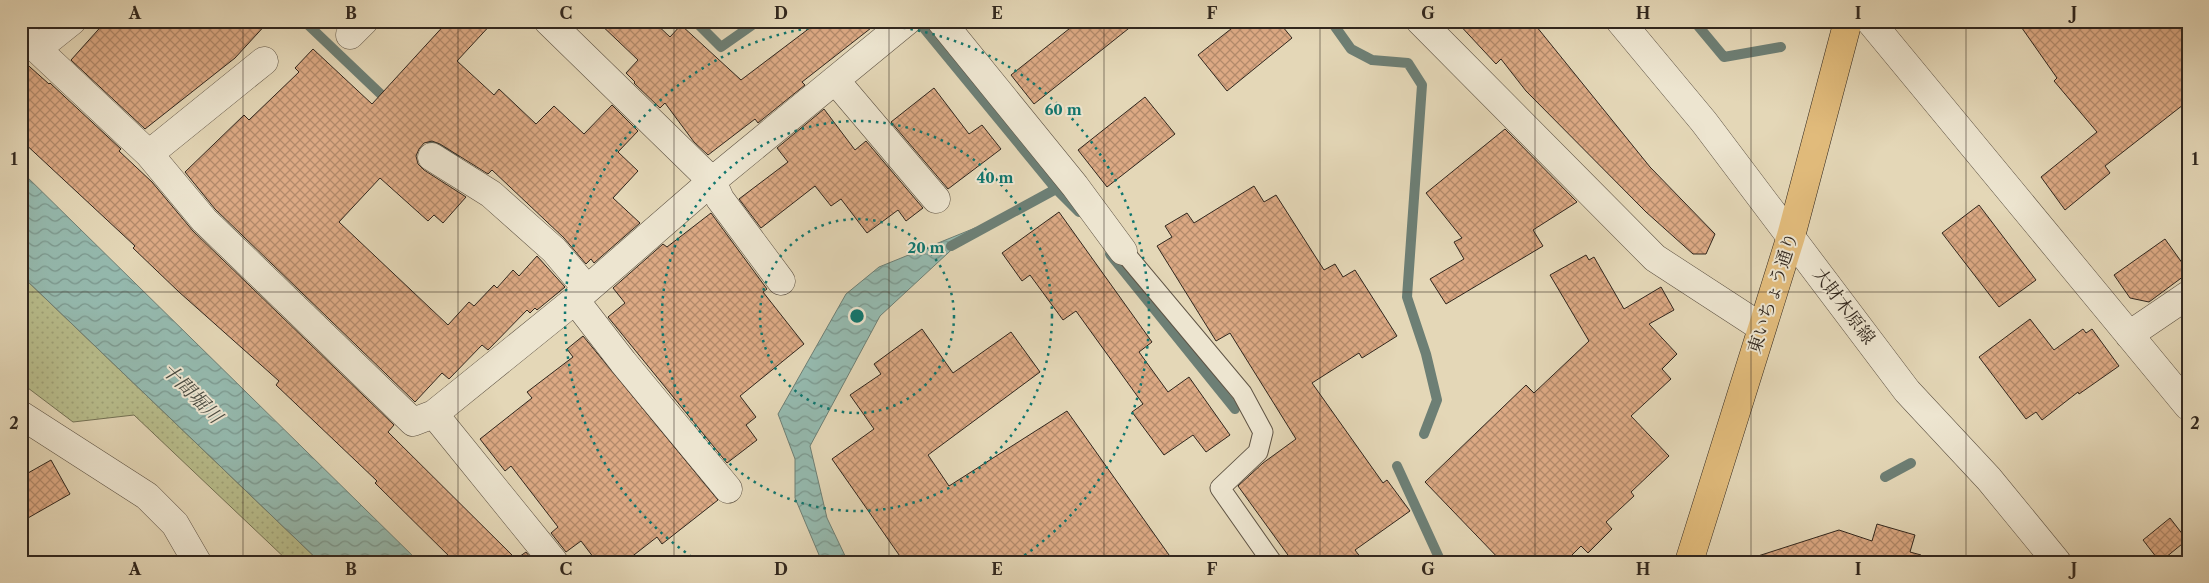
<svg xmlns="http://www.w3.org/2000/svg" width="2209" height="583" viewBox="0 0 2209 583" font-family="'Libre Caslon Text','Noto Serif JP',serif">
<defs>
<pattern id="grass-dots" width="8" height="8" patternUnits="userSpaceOnUse" patternTransform="scale(1.25)"><rect width="8" height="8" fill="#b8bd8c"/><path d="M2 2h.1M6 6h.1" fill="none" stroke="#9fa278" stroke-width="1.8" stroke-linecap="round"/></pattern>
<pattern id="water-waves" width="16" height="10" patternUnits="userSpaceOnUse" patternTransform="scale(1.25)"><rect width="16" height="10" fill="#95baaf"/><path d="M0 5q4-4 8 0t8 0" fill="none" stroke="#7a978e"/></pattern>
<pattern id="building-cross-hatch" width="8" height="8" patternUnits="userSpaceOnUse" patternTransform="scale(1.25)"><rect width="8" height="8" fill="#dca984"/><path d="M0 0l8 8M0 8l8-8" fill="none" stroke="#b38a6b"/></pattern>
</defs>
<rect width="100%" height="100%" fill="#e4d7b7"/>
<filter id="stains"><feTurbulence type="fractalNoise" baseFrequency=".004" numOctaves="4"/><feColorMatrix values="0 0 0 0 .2 0 0 0 0 .09 0 0 0 0 .02 0 0 0 .5 -.17"/></filter>
<radialGradient id="worn" r=".72"><stop offset=".6" stop-color="#630" stop-opacity="0"/><stop offset="1" stop-color="#630" stop-opacity=".3"/></radialGradient>
<path fill="url(#grass-dots)" stroke="#747255" d="M21,275L320,562H289L134,415L73,422L28,388L21,367Z"/>
<path fill="url(#water-waves)" stroke="#6d7f75" d="M21,171L419,562H320L21,275Z
M975,228L880,316L810,446L827,518L848,562H822L795,498V459L778,414L846,294L879,267Z"/>
<g fill="none" stroke-linecap="round" stroke-linejoin="round">
<path stroke="#6d7f75" stroke-width="10" d="M304,21L389,102
M695,21L721,47L758,21
M918,21L1056,189L1079,212
M1331,21L1351,49L1372,60L1408,63L1422,85L1407,297L1426,354L1437,400L1424,434
M1694,21L1724,57L1781,47
M423,135L456,153
M951,246L1056,189
M1110,254L1235,409
M1397,466L1441,562
M1885,477L1911,463"/>
</g>
<path fill="url(#building-cross-hatch)" stroke="#31271e" d="M106,21H269L235,58L145,129L71,60Z
M448,21H494L457,61L494,95L499,89L536,124L554,106L584,134L612,105L638,131L618,152L638,171L613,198L640,223L594,263L591,259L586,264L564,238L492,170L488,174L440,144L432,141L424,143L419,149L416,156L418,164L424,170L466,197L443,223L434,215L428,221L380,178L339,222L448,325L469,302L474,306L494,285L497,288L513,270L519,276L537,256L565,287L537,310L535,308L530,313L527,310L488,350L482,345L449,379L442,373L415,402L215,209L185,172L244,115L249,120L299,72L295,68L313,49L372,104Z
M597,21H653L670,37L681,25L741,80L819,21H880L802,82L805,85L758,123L755,119L708,155L694,142L665,103L660,108L634,83L635,82L626,73L638,60Z
M1079,21H1138L1034,104L1011,75Z
M1241,21H1278L1292,38L1227,91L1198,55Z
M1456,21H1532L1650,167L1715,234L1706,254H1693L1646,212L1526,91L1501,59L1496,64Z
M2017,21H2176L2188,38V101L2105,166L2110,173L2065,210L2041,177L2097,132L2054,81L2057,78Z
M21,59L49,84L50,83L121,149L119,151L152,182L193,231L394,425L388,432L516,559L526,552L534,562H455L375,483L377,481L276,385L279,381L179,292L133,248L135,246L21,140Z
M934,88L969,134L982,125L1001,149L948,189L891,122Z
M1145,97L1175,134L1107,187L1078,150Z
M824,109L855,150L866,141L923,208L906,221L898,210L867,233L841,199L831,206L815,186L761,228L739,199L788,162L777,148Z
M1505,129L1577,202L1533,230L1543,246L1446,304L1430,279L1464,259L1454,242L1462,238L1426,193Z
M1254,186L1264,202L1276,195L1324,270L1335,264L1343,277L1355,270L1397,336L1362,358L1359,353L1312,383L1383,483L1387,480L1410,511L1355,550L1364,562H1293L1238,486L1263,463L1296,439L1230,333L1216,341L1157,246L1172,237L1165,226L1187,213L1194,223Z
M1979,205L2036,280L1999,307L1942,233Z
M1059,212L1152,342L1139,352L1168,392L1189,377L1230,435L1206,452L1193,435L1164,455L1132,412L1143,404L1076,311L1063,320L1030,275L1022,281L1002,253Z
M711,213L767,289L763,292L804,344L740,396L756,417L746,425L757,440L727,463L608,317L625,303L613,288L663,244L667,247Z
M2165,239L2188,271V273L2149,302L2130,298L2114,275Z
M1586,255L1589,260L1594,257L1624,309L1661,287L1674,310L1649,324L1677,354L1662,369L1671,379L1631,416L1669,456L1631,492L1634,496L1606,522L1612,529L1588,553L1581,546L1565,562H1502L1425,482L1526,385L1534,393L1589,341L1550,275Z
M2030,319L2054,350L2083,329L2086,333L2092,329L2119,366L2079,394L2078,392L2042,420L2036,412L2026,419L1979,357Z
M922,329L953,373L1011,332L1040,372L928,455L949,486L1067,411L1174,562H904L832,459L874,429L850,395L881,374L874,364Z
M583,336L718,500L662,544L657,537L625,562H597L581,541L566,552L551,533L558,527L511,466L505,471L480,439L532,398L527,392L573,357L567,349Z
M51,460L70,494L21,522V477Z
M2170,518L2187,540L2160,562L2143,540Z
M1877,524L1915,535L1910,552L1921,555L1920,562H1759L1758,556L1839,530L1872,541Z"/>
<g fill="none" stroke-linecap="round" stroke-linejoin="round">
<g stroke="#5e5344" stroke-width="21">
<path id="service" d="M1123,251L1242,393L1263,432L1258,452L1220,488L1272,562"/>
</g>
<g stroke="#5e5344" stroke-width="29">
<path id="minor" d="M548,21L712,181L720,199L781,281
M941,21L1075,186L1123,251
M1420,21L1655,258L1761,327
M1870,21L2188,406
M21,30L37,49L149,154L204,220L413,422L434,414L575,300L712,181L907,21
M350,35L364,21
M37,49L72,21
M835,80L936,199
M149,154L264,61
M432,157L491,194L554,250L587,289
M575,300L623,362L728,489
M2129,335L2188,295
M434,414L554,562
M21,415L147,496L175,524L197,562"/>
</g>
<g stroke="#5e5344" stroke-width="29">
<path id="tertiary" d="M1620,21L1704,122L1907,391L1989,479L2057,562"/>
</g>
<g stroke="#31271e" stroke-width="29">
<path id="trunk" d="M1689,562L1791,236L1848,21"/>
</g>
<use href="#service" stroke="#ede5d0" stroke-width="19"/>
<use href="#minor" stroke="#ede5d0" stroke-width="28"/>
<use href="#tertiary" stroke="#ede5d0" stroke-width="28"/>
<use href="#trunk" stroke="#e2bc7c" stroke-width="28"/>
</g>
<path fill="none" stroke="#31271e" stroke-width="1" stroke-opacity="0.55" d="M243,21V562M458,21V562M674,21V562M889,21V562M1104,21V562M1320,21V562M1535,21V562M1751,21V562M1966,21V562M21,292H2188"/>
<g fill="none" stroke="#0f766e" stroke-width="2.5" stroke-dasharray="2.5 5">
<circle cx="857" cy="316" r="97"/>
<circle cx="857" cy="316" r="195"/>
<path d="M698 561A292 292 0 1 1 1016 561"/>
</g>
<g text-anchor="middle" dominant-baseline="central" stroke-width="4" stroke-linejoin="round" paint-order="stroke">
<g font-size="18" fill="#31271e" stroke="#ede5d0">
<text transform="translate(1773 293) rotate(-72)">東いちょう通り</text>
<text transform="translate(1844 306) rotate(53)">大財木原線</text>
</g>
<g font-size="19" font-style="italic" fill="#4a4c42" stroke="#ede5d0">
<text transform="translate(192 393) rotate(45)">十間堀川</text>
</g>
</g>
<circle cx="857" cy="316" r="8" fill="#0f766e" stroke="#ede5d0" stroke-width="2.5"/>
<g font-size="15" text-anchor="middle" font-weight="bold" fill="#0f766e" stroke="#ede5d0" stroke-width="4" stroke-linejoin="round" paint-order="stroke">
<text x="1063" y="115">60 m</text>
<text x="995" y="183">40 m</text>
<text x="926" y="253">20 m</text>
</g>
<rect width="2209" height="583" fill="none" stroke="#e4d7b7" stroke-width="55"/>
<rect x="28" y="28" width="2154" height="528" fill="none" stroke="#31271e" stroke-width="2"/>
<g font-size="16" text-anchor="middle" font-weight="bold" fill="#31271e">
<text x="135" y="19">A</text>
<text x="351" y="19">B</text>
<text x="566" y="19">C</text>
<text x="781" y="19">D</text>
<text x="997" y="19">E</text>
<text x="1212" y="19">F</text>
<text x="1428" y="19">G</text>
<text x="1643" y="19">H</text>
<text x="1858" y="19">I</text>
<text x="2074" y="19">J</text>
<text x="14" y="165">1</text>
<text x="2195" y="165">1</text>
<text x="14" y="429">2</text>
<text x="2195" y="429">2</text>
<text x="135" y="575">A</text>
<text x="351" y="575">B</text>
<text x="566" y="575">C</text>
<text x="781" y="575">D</text>
<text x="997" y="575">E</text>
<text x="1212" y="575">F</text>
<text x="1428" y="575">G</text>
<text x="1643" y="575">H</text>
<text x="1858" y="575">I</text>
<text x="2074" y="575">J</text>
</g>
<rect width="100%" height="100%" filter="url(#stains)"/>
<rect width="100%" height="100%" fill="url(#worn)"/>
</svg>
